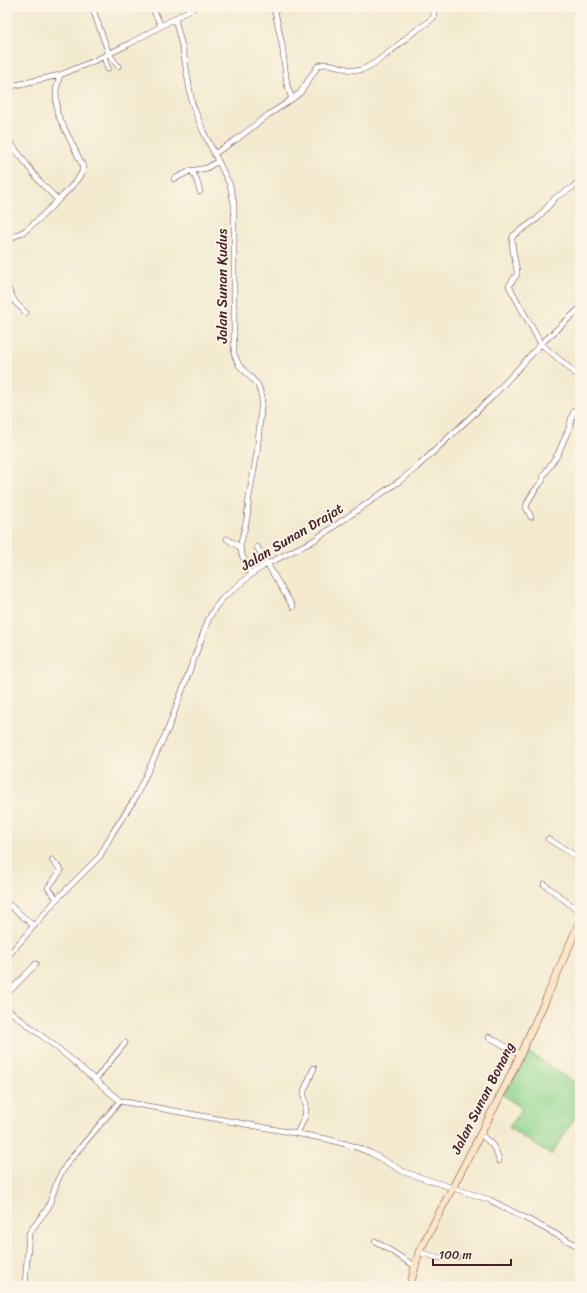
<svg xmlns="http://www.w3.org/2000/svg" width="587" height="1293" viewBox="0 0 587 1293" font-family="Sriracha,sans-serif">
<rect width="100%" height="100%" fill="#fcf5e5"/>
<filter id="ink" filterUnits="userSpaceOnUse"><feTurbulence type="fractalNoise" baseFrequency=".025" numOctaves="2"/><feDisplacementMap in="SourceGraphic" scale="8" xChannelSelector="R" yChannelSelector="G"/><feConvolveMatrix kernelMatrix="1 2 1 2 8 2 1 2 1" color-interpolation-filters="sRGB"/></filter>
<filter id="wash" filterUnits="userSpaceOnUse"><feTurbulence type="fractalNoise" baseFrequency=".012" numOctaves="4" result="noise"/><feDisplacementMap in="SourceGraphic" scale="16" xChannelSelector="R" yChannelSelector="G"/><feGaussianBlur stdDeviation="0.9" result="paint"/><feColorMatrix in="noise" values="0 0 0 0 0 0 0 0 0 0 0 0 0 0 0 0 0 1.4 0 .05"/><feComposite in="paint" operator="in"/></filter>
<g filter="url(#wash)">
<rect width="100%" height="100%" fill="#f3eacf"/>
<path fill="#91d68f" stroke="#6e7a5d" d="M530,1053L580,1086V1110L551,1155L509,1128L522,1108L503,1095Z"/>
</g>
<g filter="url(#ink)">
<g fill="none" stroke-linecap="round" stroke-linejoin="round">
<g stroke="#633d44" stroke-width="6">
<path id="street" d="M92,7L109,54L118,66
M152,7L161,26
M274,7L282,44L287,85L292,99
M175,19L183,50L192,103L203,131L230,185L234,203V354L239,365L258,385L262,398L257,453L249,497L247,518L240,547L242,555L251,575
M104,57L108,69
M7,87L60,75L96,60L129,44L195,7
M7,138L39,181L58,200
M214,154L237,139L268,115L285,104L300,93L318,66C331,59 346,73 360,70C374,67 398,45 410,35C418,29 426,24 433,18L434,13L430,7
M192,170L197,181L200,192
M174,179L190,171L207,168L218,161
M580,180L572,188L556,197L537,219L514,235L512,239L513,251L517,271V274L509,286L541,344L580,377
M7,240C13,237 20,234 26,230C36,222 78,183 82,172C84,168 82,164 80,160L57,113L56,90L60,75
M7,287L15,302L26,313
M531,517L526,507C529,496 536,489 543,480V476L558,454L569,428L573,413L580,404
M227,539L240,547
M257,547L293,607
M548,839L576,856L580,860
M52,860L61,870L48,888L57,899
M544,884L580,912
M7,903L34,926
M7,957L57,899L100,856L113,832L134,800L168,729L209,618L215,608L222,599L254,572L267,564L313,541L401,480L416,468L492,397L541,344L580,308
M7,994L36,964
M7,1009L60,1050L120,1101L327,1139L353,1146L371,1153L404,1172L490,1200L525,1218L580,1247
M489,1037L521,1055
M95,1080L125,1043
M297,1134L305,1116L306,1106L304,1095V1091L314,1068
M480,1134C491,1143 496,1147 499,1161
M375,1241L415,1266
M419,1252L439,1258L448,1255L457,1257
M25,1286L29,1233L48,1208L58,1179L68,1162L120,1101"/>
</g>
<g stroke="#633d44" stroke-width="8">
<path id="secondary" d="M410,1286L419,1252L507,1083L546,999L580,921"/>
</g>
<use href="#street" stroke="#fff" stroke-width="5"/>
<use href="#secondary" stroke="#fde5c5" stroke-width="7"/>
</g>
</g>
<g text-anchor="middle" dominant-baseline="central" stroke-width="4" stroke-linejoin="round" paint-order="stroke">
<g font-size="14" fill="#4a1f2b" stroke="#fcf5e5">
<text transform="translate(222 286) rotate(-90)">Jalan Sunan Kudus</text>
<text transform="translate(292 537) rotate(-31)">Jalan Sunan Drajat</text>
<text transform="translate(483 1098) rotate(-63)">Jalan Sunan Bonang</text>
</g>
</g>
<rect width="587" height="1293" fill="none" stroke="#fcf5e5" stroke-width="24"/>
<path d="M433 1259v6h78v-6" fill="none" stroke="#4a1f2b" stroke-width="2"/>
<text x="439" y="1259" font-size="12" fill="#4a1f2b" stroke="#fcf5e5" stroke-width="3" paint-order="stroke">100 m</text>
</svg>
